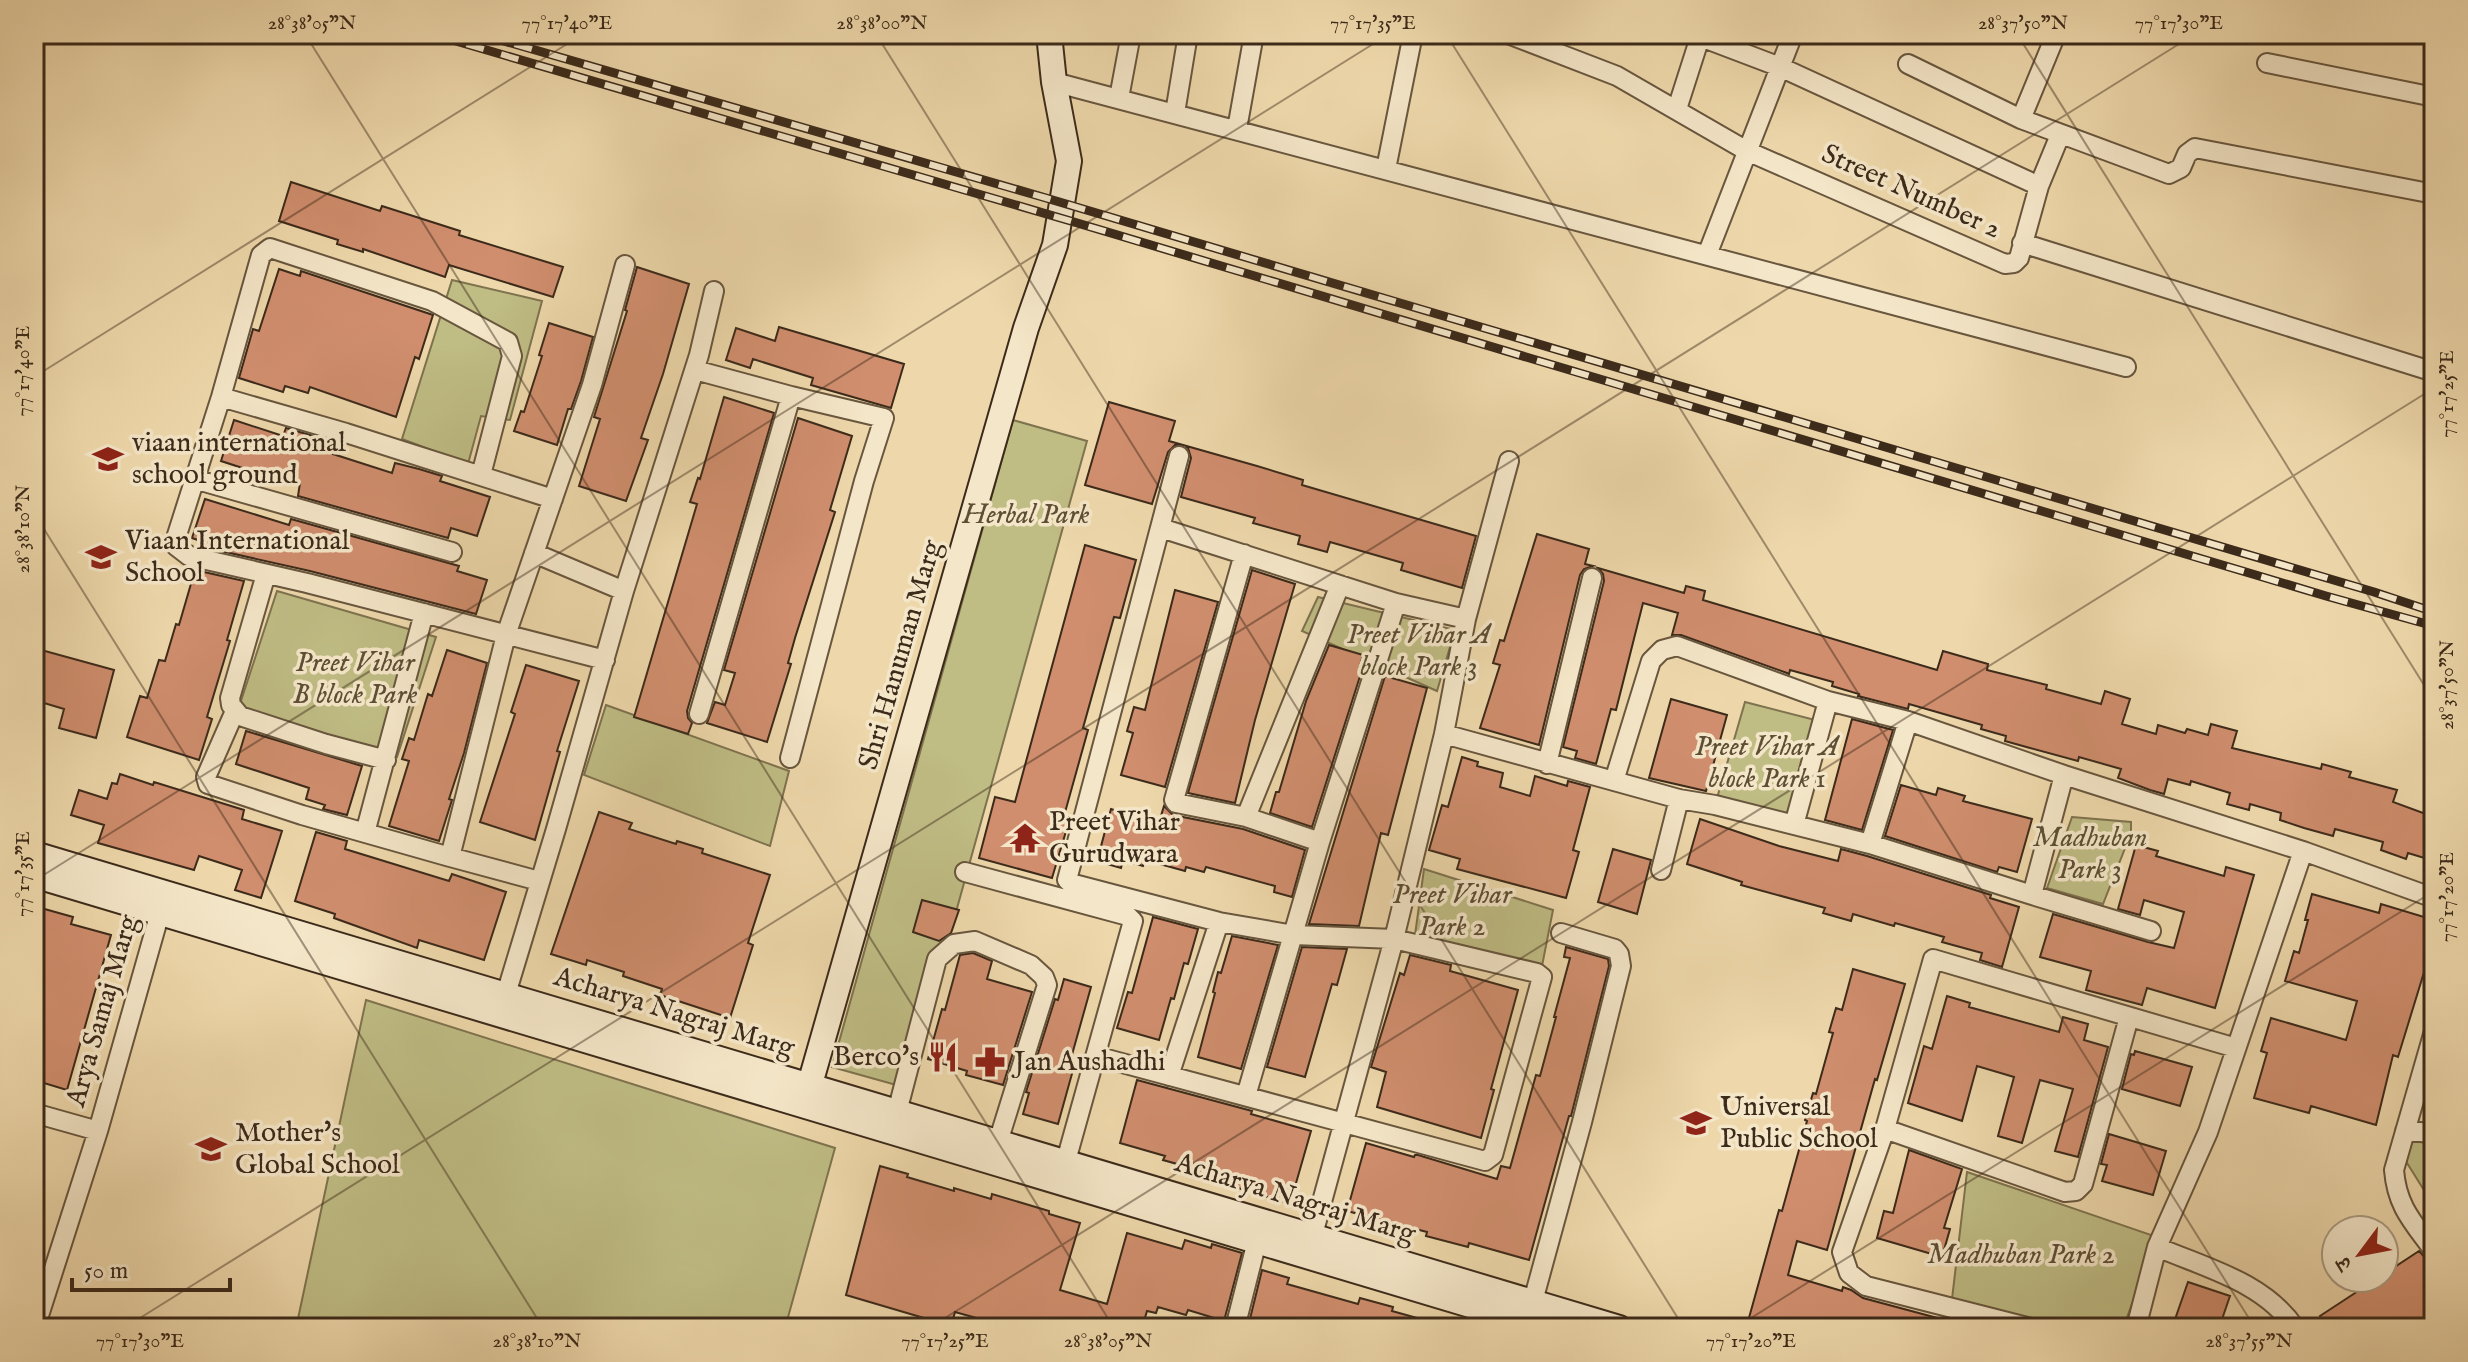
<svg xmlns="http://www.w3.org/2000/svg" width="2468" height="1362" viewBox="0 0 2468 1362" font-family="'IM FELL English','Noto Serif Devanagari',serif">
<rect width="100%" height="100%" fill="#eed8ab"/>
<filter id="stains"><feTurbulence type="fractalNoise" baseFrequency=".0025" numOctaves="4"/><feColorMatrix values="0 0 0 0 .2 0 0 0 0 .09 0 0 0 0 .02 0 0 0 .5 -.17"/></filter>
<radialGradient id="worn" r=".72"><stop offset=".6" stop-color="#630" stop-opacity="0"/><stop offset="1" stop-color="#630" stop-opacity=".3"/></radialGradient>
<path fill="#bfbc84" stroke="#7e734f" stroke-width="2" d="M452,280L542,301L510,420L481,416L468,464L402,439Z
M1013,420L1087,441L907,1088L832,1067Z
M277,591L436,637L397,757L239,707Z
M1318,597L1455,630L1437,691L1302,631Z
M1745,702L1819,721L1791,824L1715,805Z
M606,705L789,771L770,846L584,775Z
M2072,817L2131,822V833L2103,904L2047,888Z
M1424,869L1553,910L1542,966L1415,935Z
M366,1000L835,1148L785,1328H296Z
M2412,1141H2434V1191L2427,1195L2397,1147Z
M1967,1172L2157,1237L2123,1328H2057L1952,1299Z"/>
<path fill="#d08e6e" stroke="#3c2a1a" stroke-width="2" d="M291,182L380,211L382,206L460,231L459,235L563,267L553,297L449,265L445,277L363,249V252L337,244L338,240L279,221Z
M637,267L689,284L663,374L641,438L648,440L626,501L579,486L600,419L594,417L627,311L625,310Z
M279,269L300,276L301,271L433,315L419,359L415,357L396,417L310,387L308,393L285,386L283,392L239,378L253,329L259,331Z
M549,323L593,337L581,381L571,409H568L557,445L514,431L521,411L524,412L542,356L539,355Z
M779,327L904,364L891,408L811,385L813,378L753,359L750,368L726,360L736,328L775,341Z
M724,397L774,413L687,711L688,718L692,723L688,734L634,717L697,504L690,502L698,478L700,479Z
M1109,402L1175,421L1169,441L1257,466L1303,480L1302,485L1476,536L1462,588L1401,570L1403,563L1330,542L1327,552L1298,544L1300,536L1253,523L1255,518L1181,497L1191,458L1188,448L1183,445H1175L1168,452L1152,504L1085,485Z
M798,418L852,436L830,510L835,512L795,638L788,663L791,664L767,742L707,723L715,702L725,705L735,673L724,670Z
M234,420L283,436L286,428L337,443L333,454L392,473L395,463L419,469L442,476L440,481L490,497L477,536L451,528L448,538L298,496L300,483L265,471L264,475L221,461Z
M205,499L289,525L291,519L459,566L457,571L487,580L476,614L310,571L203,547L204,542L192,538Z
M1537,534L1589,549L1585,564L1593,566L1584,569L1580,575L1539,745L1480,728L1500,665L1493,663L1500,640L1504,641Z
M1085,545L1136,560L1120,618L1114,617L1083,728L1088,730L1064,816L1070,818L1052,878L979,858L995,797L1015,802Z
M1598,568L1684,593L1686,586L1705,591L1703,600L1937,670L1943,651L1988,664L1987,670L2047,685L2046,689L2101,704L2105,691L2130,699L2122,724L2156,734L2158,725L2185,733L2187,729L2208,735L2211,724L2237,731L2232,748L2321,769L2322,764L2351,772L2349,777L2397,790L2393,802L2434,817V861L2408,853L2406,859L2381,850L2383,842L2335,829L2333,836L2304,828L2280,820L2281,813L2250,804L2249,810L2227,804L2230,793L2191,781L2190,785L2168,779L2164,794L2150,790L2118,778L2121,769L2079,757L2078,761L2030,748L2005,741L2006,736L1981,729L1982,725L1909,704L1908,709L1858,696L1859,694L1832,686L1833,682L1790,670L1789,674L1787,673L1681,635H1672L1678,613L1643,603L1616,710L1611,709L1596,764L1575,758L1577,751L1563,747L1604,581L1603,574Z
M195,570L244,581L227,640L230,641L207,717L212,719L199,760L127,737L140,696L147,698L159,660L165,661L176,624L179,625Z
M1252,570L1295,584L1255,720L1235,803L1188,793Z
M1175,590L1218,602L1165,787L1121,775L1133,733L1127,731L1134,707L1145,710Z
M1329,645L1363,655L1359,669L1362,670L1312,827L1270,813L1276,792H1279L1306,701Z
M34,648L114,670L96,738L59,728L64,709L34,700Z
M447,650L487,663L464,753L449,799L452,800L439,841L389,826L409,761L402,759L409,738L414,740L428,694L432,696Z
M526,665L579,681L557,751L560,752L535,840L480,822L515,714L511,712Z
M1385,676L1427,688L1388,835L1381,833L1359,926L1309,924Z
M1671,699L1727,715L1706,791L1649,778Z
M1852,719L1893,730L1862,830L1825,820Z
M246,731L362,766L347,815L323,809L325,805L306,799L309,788L236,764Z
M1462,757L1478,762L1477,766L1503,773L1500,787L1530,796L1535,776L1567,786L1568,781L1590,787L1573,850L1579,852L1566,898L1457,869L1460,859L1429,850L1442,805L1448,807Z
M120,774L153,785L154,782L244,810L242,819L282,831L261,898L235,890L242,870L199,856L194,870L98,843L104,825L71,815L79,790L107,799L112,783L117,784Z
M1901,785L1936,795L1938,788L1965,796L1963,801L2032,819L2017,872L1999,867L1997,872L1885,836Z
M1164,806L1173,815L1243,829L1305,850L1292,897L1274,892L1275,886L1206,867L1204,872L1186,867L1185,871L1145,860L1143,866L1123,860L1121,868L1097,861L1111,809L1137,817L1138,813L1160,819Z
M599,812L632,823L629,829L676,844L677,841L703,849L702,853L770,875L748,943L753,945L730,1018L660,995L662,989L623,976L624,972L587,960L586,965L551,954Z
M1700,819L1779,846L1838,861L1841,849L1867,856L1991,895L1990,898L2019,907L2002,967L1980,960L1982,953L1942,942L1944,937L1895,923L1894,926L1853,914L1851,921L1823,913L1825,908L1741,885L1742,882L1687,864Z
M316,832L347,841L345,849L449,881L452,874L506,892L484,960L419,940L417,948L334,918L335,914L295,901Z
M2136,845L2158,851L2156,856L2224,876L2226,867L2254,875L2215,1008L2147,988L2142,1005L2086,990L2091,971L2040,957L2053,914L2148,942L2174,948L2184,912L2144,900L2140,915L2118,909Z
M1613,849L1651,860L1637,914L1598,902Z
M2312,894L2379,913L2381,904L2434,920V938L2429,956L2398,1057L2393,1055L2376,1125L2311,1106L2309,1113L2254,1098L2267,1053L2261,1051L2271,1018L2346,1040L2357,1001L2285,981L2294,951L2299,953L2308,920H2305Z
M922,900L959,910L951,933L939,941L913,932Z
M41,908L73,917L71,924L111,935L67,1090L34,1080V934Z
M1153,917L1198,929L1188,964L1184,963L1174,999L1171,998L1159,1040L1117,1028L1128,992L1132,993Z
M1232,936L1278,945L1241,1069L1198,1057L1215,993L1213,992L1218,972L1221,973Z
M1302,947L1347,949L1337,985L1332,984L1305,1077L1267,1067Z
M1566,947L1608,959L1609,966L1571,1116H1569L1529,1260L1469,1243L1468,1247L1426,1236L1427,1232L1347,1211L1366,1143L1414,1157L1415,1155H1418L1497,1179L1501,1166L1510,1168L1536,1075L1540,1076L1556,1017H1554L1570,958L1564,957Z
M973,953L992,961L987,979L1032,992L1003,1085L966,1075L967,1071L928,1059L942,1009L945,1010L960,955Z
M1410,955L1451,965L1450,971L1518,990L1491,1089L1494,1090L1481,1138L1377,1107L1386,1072L1371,1067L1400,973L1404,975Z
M1853,969L1905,984L1877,1080L1875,1079L1827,1250L1797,1241L1788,1275L1842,1291L1843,1287L1851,1290L1863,1298L1956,1323L1955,1328H1760L1747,1325L1779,1210L1782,1211L1807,1121L1805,1120L1813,1093L1816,1094L1833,1033L1829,1032L1836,1008L1842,1010Z
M1064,979L1091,987L1068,1069L1073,1070L1058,1124L1023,1114L1029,1093L1026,1092L1055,999L1058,1000Z
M1947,996L1970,1003L1969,1007L2059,1032L2063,1017L2088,1024L2084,1040L2108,1047L2078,1157L2055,1151L2073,1089L2040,1080L2022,1143L1998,1136L2014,1077L1977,1066L1962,1121L1908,1103L1924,1046L1932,1049Z
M2135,1051L2192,1067L2180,1106L2122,1089L2131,1054L2134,1055Z
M1137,1080L1252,1111L1251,1114L1311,1131L1290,1204L1193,1174L1195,1169L1163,1160L1165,1156L1120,1143Z
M2109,1134L2166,1151L2153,1195L2102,1181L2107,1165L2101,1164Z
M1909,1150L1962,1169L1944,1228L1950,1229L1942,1257L1877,1238L1884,1211L1893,1213Z
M880,1166L908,1174L907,1177L954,1191V1188L991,1199L992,1194L1049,1211V1214L1080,1223L1060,1290L1107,1304L1127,1233L1182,1249L1185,1240L1211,1248L1212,1244L1242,1253L1224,1321L1188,1310L1186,1315L1158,1307L1156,1313L1147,1311L1142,1328H997L998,1324L955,1312L951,1326L846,1295Z
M2419,1251L2429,1262L2434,1263V1328H2328L2320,1316L2378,1278H2384V1274Z
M1262,1270L1289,1278L1287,1284L1358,1304L1360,1298L1393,1307L1392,1311L1435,1323L1434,1328L1248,1327Z
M2188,1282L2230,1296L2219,1328H2172Z"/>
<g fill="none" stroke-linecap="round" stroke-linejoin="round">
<g stroke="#68563e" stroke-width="22">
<path id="street" d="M1508,34L1617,76L1747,151L2005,264L2014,263L2019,258L2039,186L2060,135
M1693,34L1780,67L2039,186
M2267,63L2434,97
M1908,64L2021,119L2169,174L2181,168L2187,154L2195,148L2434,194
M1054,82L2126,367
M1119,98L1131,34
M1677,109L1701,34
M1175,113L1188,34
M2021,119L2056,34
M1237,129L1254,34
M1386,169L1413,34
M2022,243L2434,372
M1707,255L1793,34
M695,370L791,396L884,418L864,481L790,758
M221,397L346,433L553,499
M481,475L512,356L508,342L432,301L270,248L261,255L221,397L176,538V546L189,556L307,583L605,660
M194,479L452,552
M1161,528L1396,603L1466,619
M534,553L624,591
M1244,554L1174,800L1176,803L1246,817L1320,842
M266,574L230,698L231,705L240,716L326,744L386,760
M235,711L206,777L208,784L302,815L450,857
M699,714L791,396
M1444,734L1679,799L1715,805L1870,844L1908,721
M1547,764L1592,578
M1614,781L1651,661L1662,650L1677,646L1828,701L1908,721L2064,775L2303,851L2208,1132L2157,1247L2136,1328
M1246,817L1340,585
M1794,825L1828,701
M365,833L424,613
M1870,844L2032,895L2064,775
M2303,851L2434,898
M1661,870L1679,799
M965,872L1128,916L1133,921L1062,1175
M539,881L450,857L506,635L592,385L625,265
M2032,895L2151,931
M503,1004L556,829L624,591L699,355L714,291
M2434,1031L2394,1170C2397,1207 2413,1222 2434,1251
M1096,1056L1485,1161L1493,1155L1542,977L1537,973L1394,939L1294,935L1219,922L1070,883L1067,880L1179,456
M1169,1076L1219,922
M1246,1096L1320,842L1396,603
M897,1112L937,959L954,944L975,941L1031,965L1044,977L1047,985L998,1142
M34,1113L98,1131
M1885,1129L2065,1192L2076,1191L2083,1184L2129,1017
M2405,1131L2434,1133
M2157,1247C2206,1268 2264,1282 2295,1328
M1309,1249L1394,939L1444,734L1466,619L1509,461
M1533,1301L1582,1122L1621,966L1619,954L1615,949L1561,933
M35,1328L98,1131L163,902
M844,1328H845
M1235,1328L1257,1241
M2031,1328L1866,1286L1849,1273L1842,1252L1885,1129L1933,959L2236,1048"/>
</g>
<g stroke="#3c2a1a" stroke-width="28">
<path id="secondary" d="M34,854L1619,1328
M34,875L1547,1328
M806,1098L1026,328L1055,245L1069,161L1054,82L1049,34"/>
</g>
<use href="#street" stroke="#f4e6c8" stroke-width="18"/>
<use href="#secondary" stroke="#f4e6c8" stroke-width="24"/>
<g stroke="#3c2a1a" stroke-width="9">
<path id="rail" d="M432,34L1074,222L2326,596L2434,626
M480,34L1046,198L2374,592L2434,612"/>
</g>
<use href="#rail" stroke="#f4e6c8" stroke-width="6" stroke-dasharray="18" stroke-linecap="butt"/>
</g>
<path fill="none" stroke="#3c2a1a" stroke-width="2" stroke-opacity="0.45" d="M305,34L1114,1328M876,34L1684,1328M1446,34L2255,1328M2017,34L2434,701M34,377L583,34M34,513L543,1328M34,881L1389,34M124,1328L2195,34M929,1328L2434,388M1735,1328L2434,891"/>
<defs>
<g id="school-bare" transform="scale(2.4)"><path d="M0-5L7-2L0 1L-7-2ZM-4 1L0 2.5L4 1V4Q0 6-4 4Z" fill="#8f2418" stroke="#f4e6c8" stroke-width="2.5" paint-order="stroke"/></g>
<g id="temple-bare" transform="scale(2.4)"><path d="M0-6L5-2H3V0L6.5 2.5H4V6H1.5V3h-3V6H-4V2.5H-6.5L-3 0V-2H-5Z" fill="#8f2418" stroke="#f4e6c8" stroke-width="2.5" paint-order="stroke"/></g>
<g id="restaurant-bare" transform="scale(2.4)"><path d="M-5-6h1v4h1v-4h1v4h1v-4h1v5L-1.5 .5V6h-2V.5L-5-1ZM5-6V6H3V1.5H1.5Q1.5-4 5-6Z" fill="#8f2418" stroke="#f4e6c8" stroke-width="2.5" paint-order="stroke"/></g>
<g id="pharmacy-bare" transform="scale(2.4)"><path d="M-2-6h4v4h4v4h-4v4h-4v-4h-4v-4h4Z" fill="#8f2418" stroke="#f4e6c8" stroke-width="2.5" paint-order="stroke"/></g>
</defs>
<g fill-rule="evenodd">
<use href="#school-bare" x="108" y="459"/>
<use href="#school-bare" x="101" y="557"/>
<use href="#temple-bare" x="1025" y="838"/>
<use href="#restaurant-bare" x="943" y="1057"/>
<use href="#pharmacy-bare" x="990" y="1062"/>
<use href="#school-bare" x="1696" y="1123"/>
<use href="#school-bare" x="211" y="1149"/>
</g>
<g text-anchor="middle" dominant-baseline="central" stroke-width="7" stroke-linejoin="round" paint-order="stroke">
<g font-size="28" fill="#3c2a1a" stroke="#f4e6c8">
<text transform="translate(1911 192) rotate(24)">Street Number 2</text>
<text transform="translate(901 655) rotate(-74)">Shri Hanuman Marg</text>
<text transform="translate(103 1011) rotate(-74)">Arya Samaj Marg</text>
<text transform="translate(674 1013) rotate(17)">Acharya Nagraj Marg</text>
<text transform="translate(1295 1199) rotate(17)">Acharya Nagraj Marg</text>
</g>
<g font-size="28" fill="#3c2a1a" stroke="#f4e6c8" text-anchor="start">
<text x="132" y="443">viaan international<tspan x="132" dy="32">school ground</tspan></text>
<text x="125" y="541">Viaan International<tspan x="125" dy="32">School</tspan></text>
<text x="1049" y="822">Preet Vihar<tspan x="1049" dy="32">Gurudwara</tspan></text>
<text x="919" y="1057" text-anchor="end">Berco's</text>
<text x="1014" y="1062">Jan Aushadhi</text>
<text x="1720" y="1107">Universal<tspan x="1720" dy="32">Public School</tspan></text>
<text x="235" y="1133">Mother's<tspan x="235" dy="32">Global School</tspan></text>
</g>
<g font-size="28" font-style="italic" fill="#5d4e34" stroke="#f4e6c8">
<text x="1026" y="515">Herbal Park</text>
<text x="1419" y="635">Preet Vihar A<tspan x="1419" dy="32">block Park 3</tspan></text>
<text x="355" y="663">Preet Vihar<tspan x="355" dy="32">B block Park</tspan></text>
<text x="1767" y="747">Preet Vihar A<tspan x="1767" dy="32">block Park 1</tspan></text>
<text x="2090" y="838">Madhuban<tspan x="2090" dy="32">Park 3</tspan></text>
<text x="1452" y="895">Preet Vihar<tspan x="1452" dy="32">Park 2</tspan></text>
<text x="2021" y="1255">Madhuban Park 2</text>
</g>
</g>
<rect width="2468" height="1362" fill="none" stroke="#eed8ab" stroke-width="88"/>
<g transform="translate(2360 1254) rotate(238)"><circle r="38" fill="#f4e6c8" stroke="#aa9b82" stroke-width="2"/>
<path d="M0-6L14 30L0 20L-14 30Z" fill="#8f2418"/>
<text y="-12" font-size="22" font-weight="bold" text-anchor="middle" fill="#3c2a1a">उ</text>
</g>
<path d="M72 1278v12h158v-12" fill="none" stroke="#3c2a1a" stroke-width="4"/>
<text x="84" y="1278" font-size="24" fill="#3c2a1a" stroke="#f4e6c8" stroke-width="6" paint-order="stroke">50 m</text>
<rect x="44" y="44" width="2380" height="1274" fill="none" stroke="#3c2a1a" stroke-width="3"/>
<g font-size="20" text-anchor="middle" fill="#3c2a1a">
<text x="312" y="29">28°38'05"N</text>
<text x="567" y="29">77°17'40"E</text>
<text x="882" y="29">28°38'00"N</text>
<text x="1373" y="29">77°17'35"E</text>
<text x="2023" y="29">28°37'50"N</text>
<text x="2179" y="29">77°17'30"E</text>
<text transform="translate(22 371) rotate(-90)" y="7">77°17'40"E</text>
<text transform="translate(2446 394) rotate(-90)" y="7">77°17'25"E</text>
<text transform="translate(22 529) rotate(-90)" y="7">28°38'10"N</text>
<text transform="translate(2446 685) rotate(-90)" y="7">28°37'50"N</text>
<text transform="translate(22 874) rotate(-90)" y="7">77°17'35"E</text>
<text transform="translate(2446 897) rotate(-90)" y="7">77°17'20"E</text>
<text x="140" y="1347">77°17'30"E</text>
<text x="537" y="1347">28°38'10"N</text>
<text x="945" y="1347">77°17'25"E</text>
<text x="1108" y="1347">28°38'05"N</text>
<text x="1751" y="1347">77°17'20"E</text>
<text x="2249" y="1347">28°37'55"N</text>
</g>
<rect width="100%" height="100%" filter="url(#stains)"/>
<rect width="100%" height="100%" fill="url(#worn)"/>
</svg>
